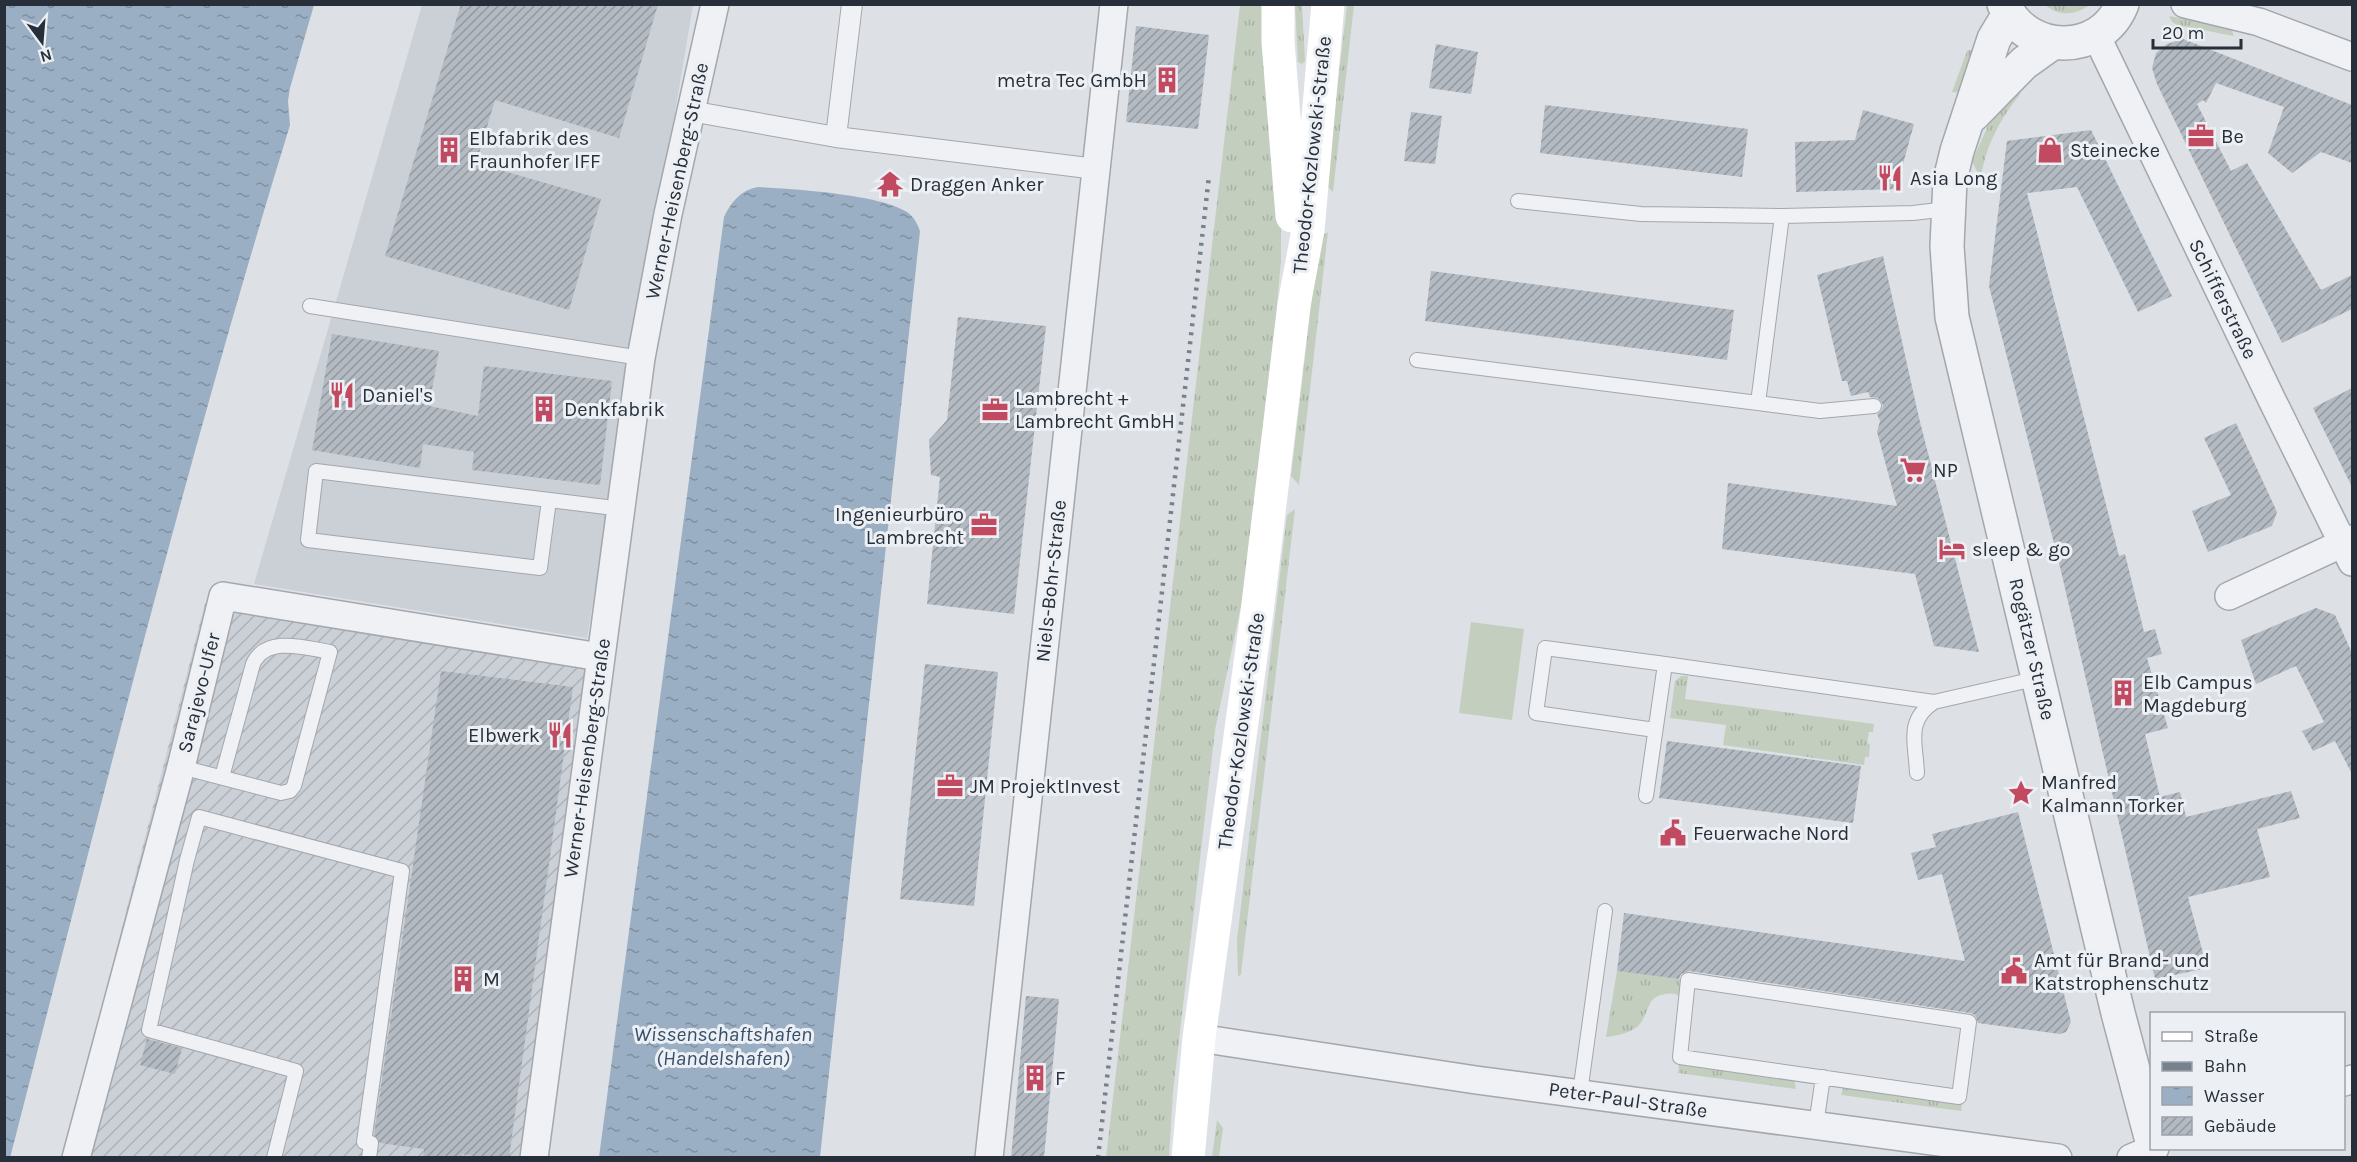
<svg xmlns="http://www.w3.org/2000/svg" width="2357" height="1162" viewBox="0 0 2357 1162" font-family="Karla,sans-serif">
<defs>
<pattern id="industrial-furrows" width="10" height="10" patternUnits="userSpaceOnUse" patternTransform="scale(1.5)"><rect width="10" height="10" fill="#cbcfd6"/><path d="M-1 1l2-2M0 10L10 0M9 11l2-2" fill="none" stroke="#aeb2b8"/></pattern>
<pattern id="grass-tufts" width="24" height="20" patternUnits="userSpaceOnUse" patternTransform="scale(1.5)"><rect width="24" height="20" fill="#c3cebe"/><path d="M3 7l-1-3M5 7V3M7 7l1-3M15 17l-1-3M17 17v-4M19 17l1-3" fill="none" stroke="#a8b1a4"/></pattern>
<pattern id="water-ripples" width="26" height="14" patternUnits="userSpaceOnUse" patternTransform="scale(1.5)"><rect width="26" height="14" fill="#9aafc3"/><path d="M2 4q2-2 4 0t4 0M15 11q2-2 4 0t4 0" fill="none" stroke="#7e8f9f"/></pattern>
<pattern id="building-hatch" width="6" height="6" patternUnits="userSpaceOnUse" patternTransform="scale(1.5)"><rect width="6" height="6" fill="#b4bac2"/><path d="M-1 1l2-2M0 6l6-6M5 7l2-2" fill="none" stroke="#92989f"/></pattern>
</defs>
<rect width="100%" height="100%" fill="#dde0e5"/>
<path fill="#cbcfd6" d="M422,5H693L587,638L254,584Z"/>
<path fill="url(#industrial-furrows)" d="M205,603L590,666L519,1157L63,1158Z"/>
<path fill="url(#grass-tufts)" d="M1240,5H1262L1263,40L1281,211V260L1277,306L1245,587L1215,730L1173,1092L1169,1157L1106,1158Z
M1295,5H1302L1305,61L1302,64L1298,62Z
M1347,5H1354L1333,192L1326,185Z
M2045,5H2090C2075,15 2060,17 2045,5Z
M2169,16L2231,28L2234,36L2177,25L2172,22Z
M1980,47L1960,93L1952,92L1967,51Z
M2020,90V94C2000,120 1985,146 1981,179L1972,161L1992,117Z
M1328,232L1299,485L1291,476L1319,238Z
M1295,509L1241,974L1238,977L1237,940L1287,515Z
M1681,676H1688L1685,699L1874,724L1873,732H1869L1867,743L1870,744L1869,757H1865L1864,765L1723,745L1726,725L1670,718L1675,681Z
M1617,971L1688,980L1683,999C1677,993 1672,993 1665,994C1645,997 1650,1014 1638,1026C1630,1033 1617,1036 1606,1037Z
M1975,1022L1961,1111L1841,1095L1844,1086L1959,1097Z
M1680,1057L1794,1077L1796,1089L1678,1073Z
M1217,1120L1223,1128L1219,1157H1212Z"/>
<path fill="#c3cebe" d="M1471,622L1524,629L1512,720L1459,713Z"/>
<path fill="url(#water-ripples)" d="M5,4L314,5L290,88L288,101L290,125C185,466 99,812 10,1158L4,1157Z
M758,187C793,189 879,194 907,212C914,217 917,223 920,231L820,1157H599L724,217C731,202 741,190 758,187Z"/>
<path fill="url(#building-hatch)" d="M461,4H658L619,138L495,100L476,163L601,199L569,310L385,256Z
M1136,26L1209,35L1198,129L1126,122Z
M2183,39L2352,105V163L2321,152L2292,173L2268,153L2284,107L2216,83L2206,103L2203,100L2197,104L2231,171L2247,163L2321,290L2352,275V309L2282,343L2157,84L2152,68L2156,53L2167,44Z
M1436,44L1478,52L1471,94L1429,88Z
M1545,105L1748,129L1742,177L1540,153Z
M1863,110L1914,124L1896,189L1796,192L1795,142L1855,140Z
M1411,112L1442,116L1435,164L1404,161Z
M2091,130L2172,296L2138,312L2077,187L2027,193L2119,556L2125,554L2144,632L2155,629L2162,654L2147,658L2168,728L2145,734L2160,797L2180,792L2186,817L2291,791L2300,818L2257,829L2270,877L2188,897L2207,968L2155,979L2061,571L1989,286L2007,141Z
M1883,256L1919,418L1979,652L1934,646L1915,574L1722,549L1728,483L1897,506L1877,432L1880,421L1877,414L1882,410L1883,405L1878,398L1870,397L1868,392L1851,396L1847,381H1842L1817,275Z
M1431,271L1734,310L1727,360L1425,321Z
M958,317L1046,326L1014,614L927,604L940,477L931,475L929,440L947,420Z
M332,334L439,351L429,406L478,416L484,366L612,381L600,485L472,470L474,452L423,444L420,468L312,450Z
M2352,388V487L2313,408Z
M2236,423L2277,512L2272,526L2208,552L2192,511L2231,495L2204,438Z
M2316,608L2335,615L2352,653V774L2335,741L2313,751L2302,731L2324,722L2296,666L2256,684L2241,640Z
M925,664L998,672L974,906L900,899Z
M441,671L573,687L509,1158H484L462,1154V1158H423L424,1149L380,1143L374,1135Z
M1667,741L1861,766L1853,823L1659,798Z
M2018,812L2071,1022L2066,1032L2060,1034L1978,1023L1975,1015L1970,1013L1689,971L1681,974L1679,979L1617,971L1624,913L1965,961L1942,874L1918,880L1911,853L1936,847L1932,834Z
M1026,996L1059,999L1044,1158H1011Z
M147,1039L182,1048L175,1074L140,1065Z"/>
<g fill="none" stroke-linecap="round" stroke-linejoin="round">
<g stroke="#a3a7ae" stroke-width="16">
<path id="service" d="M1518,201L1641,214L1782,216
M310,306L641,358
M1417,360L1758,403L1782,216L1913,213L1947,209
M1758,403L1820,411L1874,406
M549,500L540,568L308,540L316,471L622,509
M1655,730L1536,713L1545,648L1665,664
M181,767L281,793L290,791L294,786L330,652C306,648 266,635 253,664L222,777
M1917,773C1916,744 1905,721 1934,702L2039,678
M1646,796L1665,664L1934,702
M1688,980L1969,1022L1959,1097L1680,1057Z
M1580,1093L1605,911
M1816,1125L1823,1077
M274,1158L296,1071L149,1030L187,860L199,817L402,871L364,1142L371,1143L369,1158"/>
</g>
<g stroke="#a3a7ae" stroke-width="22">
<path id="pedestrian" d="M690,111L836,137L1096,169
M836,137L852,4"/>
</g>
<g stroke="#a3a7ae" stroke-width="30">
<path id="minor" d="M2185,4L2259,22L2352,57
M2096,35L2272,400L2352,562
M2229,596L2352,539
M1199,1038L1476,1080L2058,1158
M2344,1082L2352,1079
M76,1158L181,767L223,596L600,657
M534,1158L641,358L668,214L715,4
M989,1158L1114,4
M2131,1158L2155,1148"/>
</g>
<g stroke="#a3a7ae" stroke-width="36">
<path id="tertiary" d="M2004,4C2026,55 2101,57 2122,4
M2009,14L1994,39L1957,151L1950,180L1947,246L1952,317L2118,1013L2152,1141
M1973,115L2024,63L2052,43"/>
</g>
<use href="#service" stroke="#eff1f4" stroke-width="14"/>
<use href="#pedestrian" stroke="#eff1f4" stroke-width="20"/>
<use href="#minor" stroke="#eff1f4" stroke-width="27"/>
<use href="#tertiary" stroke="#eff1f4" stroke-width="33"/>
<path stroke="#fff" stroke-width="33" d="M1278,4V42L1292,216
M1188,1158L1199,1038L1257,612L1294,305L1308,230L1328,4"/>
<path stroke="#77808d" stroke-width="4.5" stroke-dasharray="3 6" stroke-linecap="butt" d="M1098,1158L1209,176"/>
</g>
<defs>
<g id="building-bare" transform="scale(2.07)"><path d="M-4-6H4V6H1V3H-1V6H-4ZM-2.5-4.3h1.7v1.8h-1.7ZM.8-4.3h1.7v1.8H.8ZM-2.5-1h1.7V.8h-1.7ZM.8-1h1.7V.8H.8Z" fill="#c24a60" stroke="#eceff3" stroke-width="2.5" paint-order="stroke"/></g>
<g id="office-bare" transform="scale(2.07)"><path d="M-6-3h4V-5.5h4V-3h4V5H-6ZM-1-4.5V-3h2v-1.5ZM-6 0V1H6V0Z" fill="#c24a60" stroke="#eceff3" stroke-width="2.5" paint-order="stroke"/></g>
<g id="shop-bare" transform="scale(2.07)"><path d="M-5-2.5h2.3a2.7 3.5 0 0 1 5.4 0H5L5.5 6h-11ZM-1.5-2.5h3a1.5 2.3 0 0 0-3 0Z" fill="#c24a60" stroke="#eceff3" stroke-width="2.5" paint-order="stroke"/></g>
<g id="restaurant-bare" transform="scale(2.07)"><path d="M-5-6h1v4h1v-4h1v4h1v-4h1v5L-1.5 .5V6h-2V.5L-5-1ZM5-6V6H3V1.5H1.5Q1.5-4 5-6Z" fill="#c24a60" stroke="#eceff3" stroke-width="2.5" paint-order="stroke"/></g>
<g id="temple-bare" transform="scale(2.07)"><path d="M0-6L5-2H3V0L6.5 2.5H4V6H1.5V3h-3V6H-4V2.5H-6.5L-3 0V-2H-5Z" fill="#c24a60" stroke="#eceff3" stroke-width="2.5" paint-order="stroke"/></g>
<g id="supermarket-bare" transform="scale(2.07)"><path d="M-6-5.5h2.5l.6 2H6L4.5 2H-2.5L-4.4-4H-6ZM-1.5 3.2a1.3 1.3 0 1 0 .1 0ZM3 3.2a1.3 1.3 0 1 0 .1 0Z" fill="#c24a60" stroke="#eceff3" stroke-width="2.5" paint-order="stroke"/></g>
<g id="hotel-bare" transform="scale(2.07)"><path d="M-6-4.5h1.5V1H6V5H4.5V3h-9V5H-6ZM-4 0a1.8 1.8 0 1 1 3.6 0ZM.5 0V-2.5h3Q6-2.5 6 0Z" fill="#c24a60" stroke="#eceff3" stroke-width="2.5" paint-order="stroke"/></g>
<g id="sight-bare" transform="scale(2.07)"><path d="M0-6L1.8-2.2L6-1.7L2.9 1.2L3.7 5.4L0 3.3L-3.7 5.4L-2.9 1.2L-6-1.7L-1.8-2.2Z" fill="#c24a60" stroke="#eceff3" stroke-width="2.5" paint-order="stroke"/></g>
<g id="civic-bare" transform="scale(2.07)"><path d="M-.6-6.5H3V-4.5H.6V-3L4-1V1h2V6H-6V1h2V-1L-.6-3ZM-1.2 2.5V6h2.4V2.5Z" fill="#c24a60" stroke="#eceff3" stroke-width="2.5" paint-order="stroke"/></g>
</defs>
<g fill-rule="evenodd">
<use href="#building-bare" x="1167" y="80"/>
<use href="#office-bare" x="2201" y="136"/>
<use href="#building-bare" x="449" y="150"/>
<use href="#shop-bare" x="2050" y="150"/>
<use href="#restaurant-bare" x="1890" y="178"/>
<use href="#temple-bare" x="890" y="184"/>
<use href="#restaurant-bare" x="342" y="395"/>
<use href="#building-bare" x="544" y="409"/>
<use href="#office-bare" x="995" y="410"/>
<use href="#supermarket-bare" x="1913" y="470"/>
<use href="#office-bare" x="984" y="525"/>
<use href="#hotel-bare" x="1952" y="549"/>
<use href="#building-bare" x="2123" y="693"/>
<use href="#restaurant-bare" x="560" y="735"/>
<use href="#office-bare" x="950" y="786"/>
<use href="#sight-bare" x="2021" y="793"/>
<use href="#civic-bare" x="1673" y="833"/>
<use href="#civic-bare" x="2014" y="971"/>
<use href="#building-bare" x="463" y="979"/>
<use href="#building-bare" x="1035" y="1078"/>
</g>
<g text-anchor="middle" dominant-baseline="central" stroke-width="6" stroke-linejoin="round" paint-order="stroke">
<g font-size="20" fill="#272f3a" stroke="#eceff3" text-anchor="start">
<text x="1147" y="80" text-anchor="end">metra Tec GmbH</text>
<text x="2221" y="136">Be</text>
<text x="469" y="138">Elbfabrik des<tspan x="469" dy="23">Fraunhofer IFF</tspan></text>
<text x="2070" y="150">Steinecke</text>
<text x="1910" y="178">Asia Long</text>
<text x="910" y="184">Draggen Anker</text>
<text x="362" y="395">Daniel's</text>
<text x="1015" y="398">Lambrecht +<tspan x="1015" dy="23">Lambrecht GmbH</tspan></text>
<text x="564" y="409">Denkfabrik</text>
<text x="1933" y="470">NP</text>
<text x="964" y="514" text-anchor="end">Ingenieurbüro<tspan x="964" dy="23">Lambrecht</tspan></text>
<text x="1972" y="549">sleep &amp; go</text>
<text x="2143" y="682">Elb Campus<tspan x="2143" dy="23">Magdeburg</tspan></text>
<text x="540" y="735" text-anchor="end">Elbwerk</text>
<text x="2041" y="782">Manfred<tspan x="2041" dy="23">Kalmann Torker</tspan></text>
<text x="970" y="786">JM ProjektInvest</text>
<text x="1693" y="833">Feuerwache Nord</text>
<text x="2034" y="960">Amt für Brand- und<tspan x="2034" dy="23">Katstrophenschutz</tspan></text>
<text x="483" y="979">M</text>
<text x="1055" y="1078">F</text>
</g>
<g font-size="20" fill="#272f3a" stroke="#eceff3">
<text transform="translate(1312 155) rotate(-84)">Theodor-Kozlowski-Straße</text>
<text transform="translate(677 181) rotate(-78)">Werner-Heisenberg-Straße</text>
<text transform="translate(2223 299) rotate(64)">Schifferstraße</text>
<text transform="translate(1051 581) rotate(-84)">Niels-Bohr-Straße</text>
<text transform="translate(2032 649) rotate(77)">Rogätzer Straße</text>
<text transform="translate(199 693) rotate(-76)">Sarajevo-Ufer</text>
<text transform="translate(1241 731) rotate(-82)">Theodor-Kozlowski-Straße</text>
<text transform="translate(587 758) rotate(-82)">Werner-Heisenberg-Straße</text>
<text transform="translate(1628 1100) rotate(8)">Peter-Paul-Straße</text>
</g>
<g font-size="21" font-style="italic" fill="#354f6b" stroke="#eceff3">
<text x="723" y="1034">Wissenschaftshafen<tspan x="723" dy="24">(Handelshafen)</tspan></text>
</g>
</g>
<rect width="2357" height="1162" fill="none" stroke="#272f3a" stroke-width="12"/>
<rect x="2150" y="1012" width="195" height="138" fill="#eceff3" stroke="#9da2a9" stroke-width="1.5"/>
<rect x="2162" y="1032" width="30" height="9" fill="#ffffff" stroke="#9da2a9" stroke-width="1.5"/>
<text x="2204" y="1042" font-size="18" fill="#272f3a">Straße</text>
<rect x="2162" y="1062" width="30" height="9" fill="#77808d" stroke="#9da2a9" stroke-width="1.5"/>
<text x="2204" y="1072" font-size="18" fill="#272f3a">Bahn</text>
<rect x="2162" y="1087" width="30" height="18" fill="url(#water-ripples)" stroke="#9da2a9" stroke-width="1.5"/>
<text x="2204" y="1102" font-size="18" fill="#272f3a">Wasser</text>
<rect x="2162" y="1117" width="30" height="18" fill="url(#building-hatch)" stroke="#9da2a9" stroke-width="1.5"/>
<text x="2204" y="1132" font-size="18" fill="#272f3a">Gebäude</text>
<g transform="translate(42 42) rotate(164)" stroke="#eceff3" stroke-width="4.5" paint-order="stroke">
<path d="M0-4.5L10 22L0 15L-10 22Z" fill="#272f3a"/>
<text y="-9" font-size="16" font-weight="bold" text-anchor="middle" fill="#272f3a">N</text>
</g>
<path d="M2153 39v9h88v-9" fill="none" stroke="#272f3a" stroke-width="3"/>
<text x="2162" y="39" font-size="18" fill="#272f3a" stroke="#eceff3" stroke-width="4.5" paint-order="stroke">20 m</text>
</svg>
